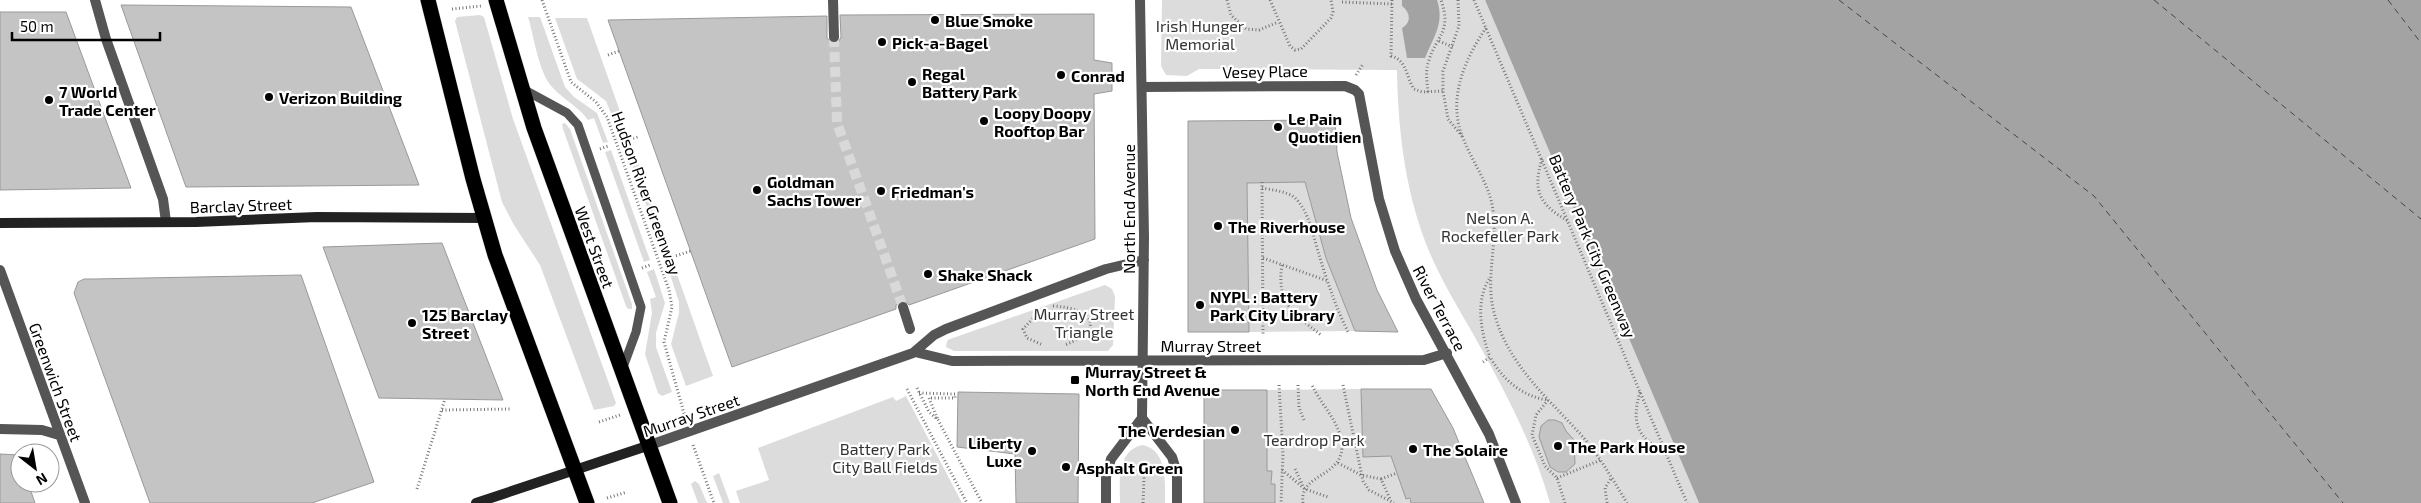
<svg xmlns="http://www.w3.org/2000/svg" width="2421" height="503" viewBox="0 0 2421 503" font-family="'Exo 2',sans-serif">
<rect width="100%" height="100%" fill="#fff"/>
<path fill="#dcdcdc" d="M1162,0H1485L1699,503H1550C1534,446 1506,393 1477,341C1462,314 1445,287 1432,258C1406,199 1398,134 1397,70L1199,69L1187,76L1166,75L1161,66Z
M480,15L484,17L513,119L616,403L614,406L594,410L540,265L514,225L502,202L455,21L457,17Z
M528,17H540L565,87L574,97L597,113L608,142L603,143L594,118L588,120C578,106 564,100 553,88C539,75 534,36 528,17Z
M555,18H587L628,134L621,137L606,101L577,79Z
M565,123L570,129L632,304V309H628L626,306L563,129L562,124Z
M631,143L670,253L664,255L625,145Z
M611,150L650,260L644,262L605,152Z
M1305,182L1326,258L1355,331L1249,332L1247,183Z
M673,263L713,376L686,386L671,344L679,313V302L667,265Z
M654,269L665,303L656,333V347L672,392L662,396L658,393L645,354L652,313L650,299L656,297L647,272Z
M1105,285L1112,289L1115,296L1113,345L1108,351H954L946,347L947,341L950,339Z
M1361,389L1363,456H1394L1411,503H1275V484H1272L1271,471H1267V390Z
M906,396L962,503H740L736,491L769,480L758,448L893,397L896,401Z
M1142,445C1168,449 1165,484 1165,503H1120C1120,483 1116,451 1142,445Z
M719,473L730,503H723L713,476Z
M695,481L699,484L707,503H698L691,484Z"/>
<path fill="#a3a3a3" d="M1402,0H1437C1445,24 1433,37 1425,58H1407L1402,28C1412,22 1410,12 1402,6Z
M1485,0H2421V503H1699Z"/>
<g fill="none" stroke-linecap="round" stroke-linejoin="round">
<path stroke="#444" stroke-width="1" stroke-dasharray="6 5" stroke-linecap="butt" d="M1839,0L2094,196L2343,503
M2154,0L2421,219
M2388,0L2421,43"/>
</g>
<path fill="#c4c4c4" stroke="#999" d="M121,5L351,7L419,185L186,187Z
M0,12H66L131,188L0,190Z
M1094,14V60L1112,63V91L1094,94L1095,239L909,305L905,300L900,301L896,305V309L732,367L608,20L827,16V38L834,44L838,43L841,37L840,15Z
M1335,120L1337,152L1351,218L1377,290L1398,332L1355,331L1326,258L1305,182L1247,183L1249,332H1188V121Z
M442,243L503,400L379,398L323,247Z
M301,275L374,482L312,503H150L74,293L78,282L84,279H93Z
M1361,389H1431L1453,428L1484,503H1411L1410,498L1406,499L1391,456L1363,457Z
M1204,390H1267V471H1272L1271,484H1275V503H1204Z
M958,392L1079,394L1078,503H1016L1015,454L957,447Z
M1548,420H1555L1562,423L1566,431L1574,440L1575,464L1566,472H1558L1550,467L1539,437L1541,426Z
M0,454L20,455V483H28L35,503H0Z"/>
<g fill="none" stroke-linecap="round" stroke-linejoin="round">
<path stroke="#d9d9d9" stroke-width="10" stroke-dasharray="10 5" stroke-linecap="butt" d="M834,37L837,123L903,307"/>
<g stroke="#dbdbdb" stroke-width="16">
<path id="highway" d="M428,0L473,179L495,255L587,503
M496,0L534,128L670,503"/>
</g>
<path stroke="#777" stroke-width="3" stroke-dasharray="1 2.5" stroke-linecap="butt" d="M542,0L571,82L596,102L607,117L669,290L672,307L664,342L685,417
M1227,0L1231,15L1246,29L1259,30L1276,23
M1270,0L1290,46L1295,50L1301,49L1331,18L1333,12L1331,0
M1392,0L1391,56C1407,60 1406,77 1414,89L1422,92L1443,91
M1458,0L1459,26L1443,71V91L1448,119L1462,136
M1474,0L1687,503
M1342,2L1392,4
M452,9L481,6
M1486,28C1464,60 1447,100 1463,138C1471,159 1485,178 1491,200C1501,238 1483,277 1495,316C1510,367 1549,399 1583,437C1600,457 1613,480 1627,503
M1439,41L1453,47
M608,55L619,51
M1356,75L1363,64
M1428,92C1427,81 1425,71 1429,60C1437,35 1452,32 1441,0
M623,141L638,137
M600,149L608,146
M1542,159C1532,191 1540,205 1568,221
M1262,182L1263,335
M1262,188C1272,190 1287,191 1295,198C1310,212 1314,240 1320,258C1328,284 1337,310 1349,334
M1263,258L1328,281
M666,259L691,251
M1282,265C1276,303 1294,314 1321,335
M642,268L650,265
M1489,279C1475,302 1481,333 1490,357
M1053,306C1090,308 1109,327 1065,345
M1040,311L1023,329L1027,338L1043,345
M1090,321L1106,320
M1483,362L1490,357C1503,380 1522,396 1547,400
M1279,385L1283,454L1281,503
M1298,385L1299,408L1304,420
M1343,385L1363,481L1369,490L1394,503
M917,388L929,412L938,420L982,503
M907,389L967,503
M1640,392C1631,423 1637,438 1667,453
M919,393L955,394V398H929
M929,398L938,420
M1548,400L1536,415L1532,435L1545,466L1557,478L1565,503
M442,410L512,409
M599,422L620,415
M693,445L714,503
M1338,463L1361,475L1381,479L1390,499
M1295,469L1304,488
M1282,470L1305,489L1328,497
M1557,478L1601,460
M1381,479L1397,473
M417,489L445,399
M607,498L627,492
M1143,503L1144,477
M1303,503C1298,472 1349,478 1341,439C1337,419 1320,403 1312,385
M1607,503L1605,488L1612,477"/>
<path stroke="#555" stroke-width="9" d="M521,88L567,113L578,125L641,307L636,332L622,370"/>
<path stroke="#555" stroke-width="10" d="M95,0L106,39L163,199L166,222
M833,0L834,37
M1142,87L1345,86L1355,90L1359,94L1379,199L1395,251L1416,299L1489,434L1516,503
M0,270L85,503
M903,307L910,329
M915,352L952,361L1424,360L1447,353
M1142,418L1172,457L1177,473V503
M0,429L42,430L59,435
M650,445L913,353L934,335L946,329L1106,269L1144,260
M1106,503V477L1111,459L1142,418L1144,237L1140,0"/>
<path stroke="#222" stroke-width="10" d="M0,223L196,222L317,217L484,218
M476,503L650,445"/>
<use href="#highway" stroke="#000" stroke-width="15"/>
</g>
<g fill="#000" stroke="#fff" stroke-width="2">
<circle cx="935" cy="20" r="5"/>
<circle cx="882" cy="42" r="5"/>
<circle cx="1061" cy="75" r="5"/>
<circle cx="912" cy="82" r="5"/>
<circle cx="269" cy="97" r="5"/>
<circle cx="49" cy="100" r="5"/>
<circle cx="984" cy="121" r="5"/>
<circle cx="1278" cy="127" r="5"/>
<circle cx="757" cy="190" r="5"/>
<circle cx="881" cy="191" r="5"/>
<circle cx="1218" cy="226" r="5"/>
<circle cx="928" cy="274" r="5"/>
<circle cx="1200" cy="305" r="5"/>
<circle cx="412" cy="323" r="5"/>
<rect x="1070" y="375" width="10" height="10" rx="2.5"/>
<circle cx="1235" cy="430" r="5"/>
<circle cx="1558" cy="446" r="5"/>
<circle cx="1413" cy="449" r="5"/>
<circle cx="1032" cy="451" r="5"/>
<circle cx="1066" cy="467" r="5"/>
</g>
<g text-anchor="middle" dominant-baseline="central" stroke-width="4.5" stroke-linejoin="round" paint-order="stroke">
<g font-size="16" font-weight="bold" fill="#000" stroke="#fff" text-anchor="start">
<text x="945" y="20">Blue Smoke</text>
<text x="892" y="42">Pick-a-Bagel</text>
<text x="922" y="73">Regal<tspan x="922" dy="18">Battery Park</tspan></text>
<text x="1071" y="75">Conrad</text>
<text x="59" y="91">7 World<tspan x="59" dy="18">Trade Center</tspan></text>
<text x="279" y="97">Verizon Building</text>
<text x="994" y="112">Loopy Doopy<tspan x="994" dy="18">Rooftop Bar</tspan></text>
<text x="1288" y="118">Le Pain<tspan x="1288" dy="18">Quotidien</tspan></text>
<text x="767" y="181">Goldman<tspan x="767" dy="18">Sachs Tower</tspan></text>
<text x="891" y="191">Friedman's</text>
<text x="1228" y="226">The Riverhouse</text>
<text x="938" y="274">Shake Shack</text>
<text x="1210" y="296">NYPL : Battery<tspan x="1210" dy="18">Park City Library</tspan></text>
<text x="422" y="314">125 Barclay<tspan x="422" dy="18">Street</tspan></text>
<text x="1085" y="371">Murray Street &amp;<tspan x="1085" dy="18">North End Avenue</tspan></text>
<text x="1225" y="430" text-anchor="end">The Verdesian</text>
<text x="1022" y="442" text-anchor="end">Liberty<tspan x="1022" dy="18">Luxe</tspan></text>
<text x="1568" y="446">The Park House</text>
<text x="1423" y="449">The Solaire</text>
<text x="1076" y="467">Asphalt Green</text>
</g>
<g font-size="16" fill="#333" stroke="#fff">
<text x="1200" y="25">Irish Hunger<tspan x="1200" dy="18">Memorial</tspan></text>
<text x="1500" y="217">Nelson A.<tspan x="1500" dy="18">Rockefeller Park</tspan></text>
<text x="1084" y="313">Murray Street<tspan x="1084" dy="18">Triangle</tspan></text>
<text x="1314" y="439">Teardrop Park</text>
<text x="885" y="448">Battery Park<tspan x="885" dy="18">City Ball Fields</tspan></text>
</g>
<g font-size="16" fill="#000" stroke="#fff">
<text transform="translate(1265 71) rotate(-1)">Vesey Place</text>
<text transform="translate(647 193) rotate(70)">Hudson River Greenway</text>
<text transform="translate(241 205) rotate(-2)">Barclay Street</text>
<text transform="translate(1128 209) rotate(-90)">North End Avenue</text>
<text transform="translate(1593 246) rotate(67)">Battery Park City Greenway</text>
<text transform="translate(595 247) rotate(70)">West Street</text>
<text transform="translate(1440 308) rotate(62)">River Terrace</text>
<text x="1211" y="345">Murray Street</text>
<text transform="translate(56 382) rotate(70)">Greenwich Street</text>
<text transform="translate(691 415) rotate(-19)">Murray Street</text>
</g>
</g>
<g transform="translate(35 468) rotate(149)"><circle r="24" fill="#ffffff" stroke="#999999"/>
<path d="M0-4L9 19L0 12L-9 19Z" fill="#000000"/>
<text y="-8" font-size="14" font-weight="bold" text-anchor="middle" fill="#000000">N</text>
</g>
<path d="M12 32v8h148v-8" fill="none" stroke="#000000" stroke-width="2.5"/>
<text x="20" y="32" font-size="15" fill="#000000" stroke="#ffffff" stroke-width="4" paint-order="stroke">50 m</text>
</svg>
